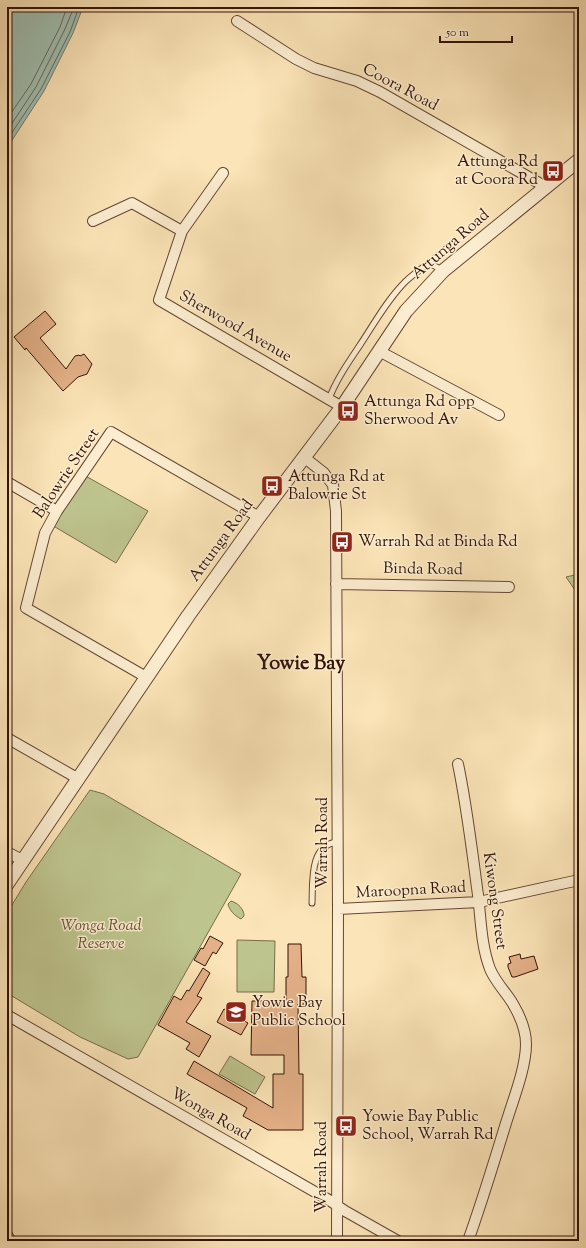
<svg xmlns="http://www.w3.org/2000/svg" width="586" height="1248" viewBox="0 0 586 1248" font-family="'Sorts Mill Goudy',serif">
<rect width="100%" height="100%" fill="#fbe4b7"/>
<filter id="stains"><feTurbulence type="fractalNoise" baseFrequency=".005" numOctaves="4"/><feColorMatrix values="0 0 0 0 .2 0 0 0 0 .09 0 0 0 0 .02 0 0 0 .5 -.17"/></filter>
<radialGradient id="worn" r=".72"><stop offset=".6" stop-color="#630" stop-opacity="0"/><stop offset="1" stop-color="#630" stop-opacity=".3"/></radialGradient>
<path fill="#bec48e" stroke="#786c4a" d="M82,474L148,511L116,563L50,524Z
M579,574V596L566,577Z
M90,790L104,794L241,874L138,1057L128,1059L80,1037L7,993V913L26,882Z
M231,901C238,903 244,909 244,916L241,919C235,916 229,910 228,904Z
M237,940L275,941L274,992H237Z
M230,1056L265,1077L255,1094L219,1074Z"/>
<path fill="#9fbeb0" stroke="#747a6c" d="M7,7H83L73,33L44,91L7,148Z"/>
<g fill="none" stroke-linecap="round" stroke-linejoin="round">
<path stroke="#69685c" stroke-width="1" d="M7,119L31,84L60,27L67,7
M7,131L36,87L65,29L74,7
M7,140L41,89L70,32L79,7"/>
</g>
<path fill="#e4b087" stroke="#331307" d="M45,311L56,324L40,338L66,369L75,356L79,355L80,356L84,354L92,364L87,374L78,377L63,391L26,348L25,350L14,337Z
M210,936L223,943L216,954L213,952L205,966L194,960L201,948L203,949Z
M288,944H301L302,977H306V1004H298L299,1074H303V1130H268L243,1116L247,1108L187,1074L194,1061L273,1108V1074H284V1055H251L252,1001H286V977H288Z
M520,954L521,959L534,956L538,969L515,977H512L508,967V964L511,963L509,957Z
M203,968L210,973L197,996L202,998L186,1022L211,1036L199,1057L186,1049L190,1043L158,1025L174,996L181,1000L187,990L189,991Z
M224,1009L248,1023L241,1035L217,1022Z"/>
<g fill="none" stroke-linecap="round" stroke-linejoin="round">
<g stroke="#654733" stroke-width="7">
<path id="service" d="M429,263L446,249
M329,399C336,380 348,363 360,345C374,324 387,300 405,282C412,275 421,269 429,263L442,270
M312,903C313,882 309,844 338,842"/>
</g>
<g stroke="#654733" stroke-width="12">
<path id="minor" d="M237,21L296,59L314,68L357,81L380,92L546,187
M93,221L132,203L182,231L159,300L342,407
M182,231L223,173
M379,351L499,415
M305,458L324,473L333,485L336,511L338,909L337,1241
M7,482L57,511
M336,584L509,587
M146,677L26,608L45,533L57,511L111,432L259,517
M7,738L77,778
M458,764C467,807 472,851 478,895C481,920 481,945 490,969C496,983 506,992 513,1004C520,1016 526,1031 526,1044C526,1068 513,1100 506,1123C494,1162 482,1202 468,1241
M7,852L22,860
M338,909L479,902L579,880
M7,1015L329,1200L345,1211L398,1241
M7,1235L11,1241"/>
</g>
<g stroke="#654733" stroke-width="15">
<path id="tertiary" d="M7,884L188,616L259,517L342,407L406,311L443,271L579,160"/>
</g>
<use href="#service" stroke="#fcedd0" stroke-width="5"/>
<use href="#minor" stroke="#fcedd0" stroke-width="10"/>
<use href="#tertiary" stroke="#fcedd0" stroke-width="13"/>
</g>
<defs>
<g id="bus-square" transform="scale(1.15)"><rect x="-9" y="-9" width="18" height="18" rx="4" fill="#8f2418" stroke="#fcedd0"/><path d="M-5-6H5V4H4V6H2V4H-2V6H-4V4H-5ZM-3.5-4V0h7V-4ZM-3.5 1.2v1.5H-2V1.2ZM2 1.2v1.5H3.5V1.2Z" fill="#fff"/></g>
<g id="school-square" transform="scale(1.15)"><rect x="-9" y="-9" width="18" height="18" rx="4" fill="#8f2418" stroke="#fcedd0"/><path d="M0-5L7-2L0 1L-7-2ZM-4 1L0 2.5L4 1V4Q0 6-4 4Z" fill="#fff"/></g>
</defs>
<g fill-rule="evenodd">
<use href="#bus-square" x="553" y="171"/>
<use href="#bus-square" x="348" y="411"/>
<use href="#bus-square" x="272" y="486"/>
<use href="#bus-square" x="342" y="542"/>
<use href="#school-square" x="236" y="1012"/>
<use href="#bus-square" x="346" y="1126"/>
</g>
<g text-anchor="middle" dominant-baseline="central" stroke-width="3" stroke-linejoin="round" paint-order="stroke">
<g font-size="16" fill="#331307" stroke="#fcedd0">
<text transform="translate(400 88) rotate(28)">Coora Road</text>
<text transform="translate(451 245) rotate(-41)">Attunga Road</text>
<text transform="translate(235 327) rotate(30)">Sherwood Avenue</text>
<text transform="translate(67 474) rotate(-56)">Balowrie Street</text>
<text transform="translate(222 541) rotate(-54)">Attunga Road</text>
<text transform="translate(423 570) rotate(1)">Binda Road</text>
<text transform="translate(323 843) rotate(-90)">Warrah Road</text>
<text transform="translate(411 891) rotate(-3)">Maroopna Road</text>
<text transform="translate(494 901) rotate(82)">Kiwong Street</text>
<text transform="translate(210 1115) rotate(30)">Wonga Road</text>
<text transform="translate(322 1167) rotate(-90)">Warrah Road</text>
</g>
<g font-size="16" fill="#331307" stroke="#fcedd0" text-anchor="start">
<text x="538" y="162" text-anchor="end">Attunga Rd<tspan x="538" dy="18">at Coora Rd</tspan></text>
<text x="364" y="402">Attunga Rd opp<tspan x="364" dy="18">Sherwood Av</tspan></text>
<text x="288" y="477">Attunga Rd at<tspan x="288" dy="18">Balowrie St</tspan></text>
<text x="358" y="542">Warrah Rd at Binda Rd</text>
<text x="252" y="1003">Yowie Bay<tspan x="252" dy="18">Public School</tspan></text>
<text x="362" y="1117">Yowie Bay Public<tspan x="362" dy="18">School, Warrah Rd</tspan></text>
</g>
<g font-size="16" font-style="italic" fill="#645136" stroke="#fcedd0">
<text x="101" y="926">Wonga Road<tspan x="101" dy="18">Reserve</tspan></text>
</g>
<g font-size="20" font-weight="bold" fill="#331307" stroke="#fcedd0">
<text x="301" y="664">Yowie Bay</text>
</g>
</g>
<rect width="586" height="1248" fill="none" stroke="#fbe4b7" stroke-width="24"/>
<rect x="8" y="8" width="570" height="1232" fill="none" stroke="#331307" stroke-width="2"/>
<rect x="12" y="12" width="562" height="1224" fill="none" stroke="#331307"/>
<path d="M440 36v6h72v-6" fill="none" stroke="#331307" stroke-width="2"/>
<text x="446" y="36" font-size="12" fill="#331307" stroke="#fcedd0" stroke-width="3" paint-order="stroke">50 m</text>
<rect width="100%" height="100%" filter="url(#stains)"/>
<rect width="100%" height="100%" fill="url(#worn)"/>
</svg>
